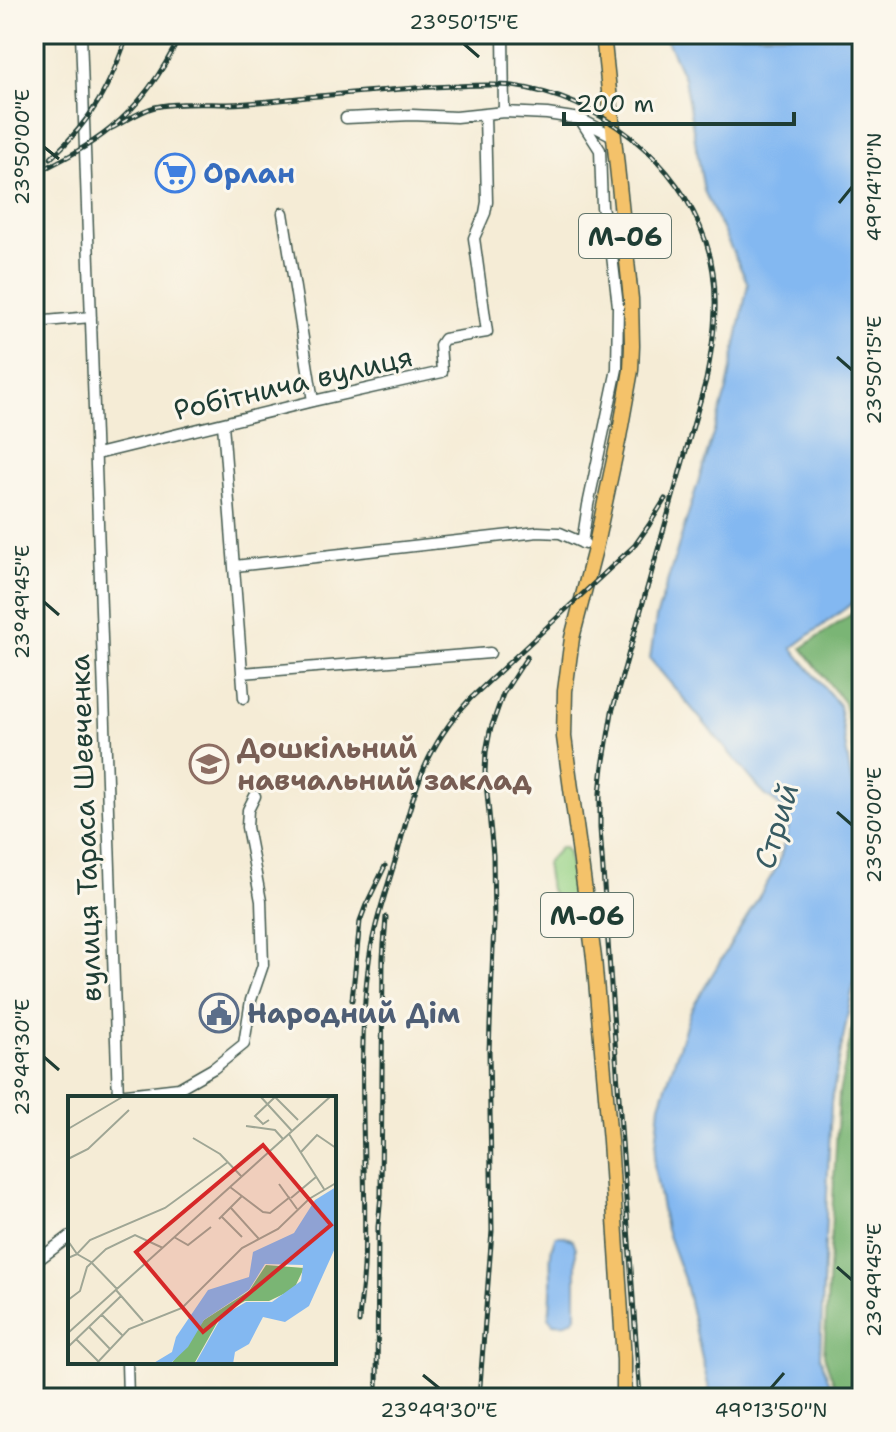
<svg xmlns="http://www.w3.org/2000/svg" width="896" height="1432" viewBox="0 0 896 1432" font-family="'Shantell Sans',sans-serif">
<rect width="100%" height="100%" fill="#fbf7ec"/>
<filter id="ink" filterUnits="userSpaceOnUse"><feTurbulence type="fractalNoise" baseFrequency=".0125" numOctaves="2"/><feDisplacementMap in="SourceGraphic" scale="16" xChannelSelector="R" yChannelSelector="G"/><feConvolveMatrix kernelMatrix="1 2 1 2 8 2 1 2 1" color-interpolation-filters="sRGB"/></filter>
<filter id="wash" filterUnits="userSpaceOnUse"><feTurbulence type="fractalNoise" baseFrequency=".006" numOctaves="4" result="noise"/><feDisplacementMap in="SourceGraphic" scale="32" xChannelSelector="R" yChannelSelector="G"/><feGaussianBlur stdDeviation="1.8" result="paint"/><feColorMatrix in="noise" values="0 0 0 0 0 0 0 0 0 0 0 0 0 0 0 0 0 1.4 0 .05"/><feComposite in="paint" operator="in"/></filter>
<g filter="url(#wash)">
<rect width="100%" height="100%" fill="#f5ecd6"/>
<path fill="#99d387" stroke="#5c885e" stroke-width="2" d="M560,848H564L568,852L577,911L574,915L571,914L550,890L546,863Z"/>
<path fill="#7ab574" stroke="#4c7954" stroke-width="2" d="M862,607V788L844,703L802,648Z
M862,983V1398H839L824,1355L839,1093Z"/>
<path fill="#83b8f1" stroke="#517a92" stroke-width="2" d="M664,34H862V596L792,648L839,705L862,847V939L831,1103L820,1356L835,1398H711L684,1279L666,1230L654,1166L660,1105L691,1010L778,865L790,822L779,805L765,795L650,659L656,618L727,389L748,284L704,191L684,78Z
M556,1236H564L573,1240L576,1248V1316C570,1324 563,1324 553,1323L549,1318C550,1309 551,1300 551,1290C552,1272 547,1254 556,1236Z"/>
</g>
<g filter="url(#ink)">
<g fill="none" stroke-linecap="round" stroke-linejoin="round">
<g stroke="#3f574c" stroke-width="13">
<path id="minor" d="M81,34L118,1098
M503,34L504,112
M346,118L412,115L456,117L504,112L547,114L580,119L613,136
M580,119L600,150L602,207L610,239L618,306L617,369L588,505L582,543
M283,213L313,401
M34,322L91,317
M223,424L244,698
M97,454L313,401L442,372L440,345L444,339L487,332L474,238L485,213L487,202L485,114
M235,566L538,532L560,533L585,544
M242,673L490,653
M118,1095L179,1088L214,1068L244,1044L251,1000L263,965L261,901L247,827L248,810L255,796
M34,1263L70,1236
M127,1362L128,1398"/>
</g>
<g stroke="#3f574c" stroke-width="17">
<path id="highway" d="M603,34L631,299L632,346L631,370L619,437L595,549L572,638L565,691L564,737L594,958L610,1141L624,1360V1398"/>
</g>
<use href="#minor" stroke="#fff" stroke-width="10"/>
<use href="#highway" stroke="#f4c26a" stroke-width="14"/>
<g stroke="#1f3d34" stroke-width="5">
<path id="rail" d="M112,128C126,121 140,111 155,107C179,102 204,104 228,104C254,103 281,100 307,97C357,93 408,87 458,86C476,85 495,84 513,86C599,98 678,159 706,242C721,286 715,336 706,380L612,712L603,766L600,793V828L640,1398
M51,158C93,119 109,88 128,34
M34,174C60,161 88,147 110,129C141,104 164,70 181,34
M352,1000L360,921L366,905L385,866
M359,1322C360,1304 363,1286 364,1268C368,1168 356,1068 368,969C372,928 387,890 398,851C415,788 425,748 470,699L635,545L649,525L665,499
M377,1398L378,1227L381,1195L383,958L386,917
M479,1398L492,1231L489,1051L494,921L493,855L485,772L486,752L490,731L503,694L527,657"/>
</g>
<use href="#rail" stroke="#fbf7ec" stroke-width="2" stroke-dasharray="6" stroke-linecap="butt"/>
</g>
</g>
<path fill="none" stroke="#1f3d34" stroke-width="3" d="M464,44L479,57M44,147L59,159M839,203L852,187M837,357L852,370M44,602L59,615M837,812L852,825M44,1057L59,1070M837,1267L852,1280M423,1375L439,1388M771,1388L784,1373"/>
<defs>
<g id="supermarket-ring" transform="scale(2)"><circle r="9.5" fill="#fbf7ec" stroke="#3f7fe0" stroke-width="1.5"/><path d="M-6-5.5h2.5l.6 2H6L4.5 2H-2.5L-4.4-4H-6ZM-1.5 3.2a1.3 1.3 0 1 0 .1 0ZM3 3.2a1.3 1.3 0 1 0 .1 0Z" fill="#3f7fe0"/></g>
<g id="school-ring" transform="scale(2)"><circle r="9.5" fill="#fbf7ec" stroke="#8d6e63" stroke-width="1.5"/><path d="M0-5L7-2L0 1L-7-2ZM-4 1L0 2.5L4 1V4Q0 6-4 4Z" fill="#8d6e63"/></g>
<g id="civic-ring" transform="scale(2)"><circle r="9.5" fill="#fbf7ec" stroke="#5c6f8a" stroke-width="1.5"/><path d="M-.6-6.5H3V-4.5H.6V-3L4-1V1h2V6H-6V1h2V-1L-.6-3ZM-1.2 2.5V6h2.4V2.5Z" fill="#5c6f8a"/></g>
</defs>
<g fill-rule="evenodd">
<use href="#supermarket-ring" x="175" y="173"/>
<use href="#school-ring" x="209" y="764"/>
<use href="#civic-ring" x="219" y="1013"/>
</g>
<g text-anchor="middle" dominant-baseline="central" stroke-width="6" stroke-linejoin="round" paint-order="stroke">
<g fill="#fbf7ec" stroke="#61756b" stroke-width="2">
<rect x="579" y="214" width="92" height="44" rx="6"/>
<rect x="541" y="893" width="92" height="44" rx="6"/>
</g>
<g font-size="26" font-weight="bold" fill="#1f3d34">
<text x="625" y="236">М-06</text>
<text x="587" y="915">М-06</text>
</g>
<g font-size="28" font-weight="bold" fill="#366cbe" stroke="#fbf7ec" text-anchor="start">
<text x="203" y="173">Орлан</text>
</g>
<g font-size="28" fill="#1f3d34" stroke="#fbf7ec">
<text transform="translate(293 383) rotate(-13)">Робітнича вулиця</text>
<text transform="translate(85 828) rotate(-92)">вулиця Тараса Шевченка</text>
</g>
<g font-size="28" font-weight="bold" fill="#785e54" stroke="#fbf7ec" text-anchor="start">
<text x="237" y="748">Дошкільний<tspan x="237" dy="32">навчальний заклад</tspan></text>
</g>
<g font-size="28" font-weight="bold" fill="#4e5e75" stroke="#fbf7ec" text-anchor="start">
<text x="247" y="1013">Народний Дім</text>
</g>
<g font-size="30" font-style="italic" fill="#385c63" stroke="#fbf7ec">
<text transform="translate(776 826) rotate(-73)">Стрий</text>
</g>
</g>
<g transform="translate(68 1096)">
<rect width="268" height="268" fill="#f5ecd6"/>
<path d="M198,169L236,172L226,193L201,205H177L154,218L126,268H103L136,224L181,195Z" fill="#7ab574"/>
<path d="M268,91V150L241,210L217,226L195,221L181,248L167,256L165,268H127L154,220L178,206H204L233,185L235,169L197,168L181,194L136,224L120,251L102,268H84L104,256L108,241L140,194L181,181L185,156L226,137L247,104Z" fill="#83b8f1"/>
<path fill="none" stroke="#9fa695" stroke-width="2" d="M192,0L224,35M207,1L230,24M201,24L195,28L187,20L207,1M178,30L207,34L215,43M0,33L56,0M221,38L256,93M125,42L152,58L174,81M233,56L249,39L268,52M0,63L20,53L61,14M211,88L229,113M162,91L195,116L202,117L222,101M223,102L248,81M163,112L191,143M154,121L174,141M151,123L174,100M106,141L120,149L143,131M0,145L9,158L22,144L97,112L160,66M0,162L9,158L23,166L49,193M48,194L75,225M0,204L12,195L19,171L38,153L67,139L95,152M34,219L54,239M21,231L42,253M0,237L263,0M8,243L30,265M0,251L53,200M28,268L61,233L114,212L174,152L210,133L241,103L268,87"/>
<path fill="#d62828" fill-opacity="0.15" stroke="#d62828" stroke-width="4" d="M195,49L263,129L135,236L68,156Z"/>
<rect width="268" height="268" fill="none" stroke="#1f3d34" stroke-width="4"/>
</g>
<rect width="896" height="1432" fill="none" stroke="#fbf7ec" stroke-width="88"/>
<path d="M564 112v12h230v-12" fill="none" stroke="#1f3d34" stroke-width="4"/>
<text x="576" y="112" font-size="24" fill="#1f3d34" stroke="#fbf7ec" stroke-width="6" paint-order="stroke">200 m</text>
<rect x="44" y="44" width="808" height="1344" fill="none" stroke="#1f3d34" stroke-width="3"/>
<g font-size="20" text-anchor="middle" fill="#1f3d34">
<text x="464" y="29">23°50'15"E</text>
<text transform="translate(22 147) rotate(-90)" y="7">23°50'00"E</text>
<text transform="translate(874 187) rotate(-90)" y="7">49°14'10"N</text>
<text transform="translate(874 370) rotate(-90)" y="7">23°50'15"E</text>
<text transform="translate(22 602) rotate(-90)" y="7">23°49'45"E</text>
<text transform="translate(874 825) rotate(-90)" y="7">23°50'00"E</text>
<text transform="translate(22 1057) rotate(-90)" y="7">23°49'30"E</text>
<text transform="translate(874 1280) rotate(-90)" y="7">23°49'45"E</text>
<text x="439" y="1417">23°49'30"E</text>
<text x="771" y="1417">49°13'50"N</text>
</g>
</svg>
